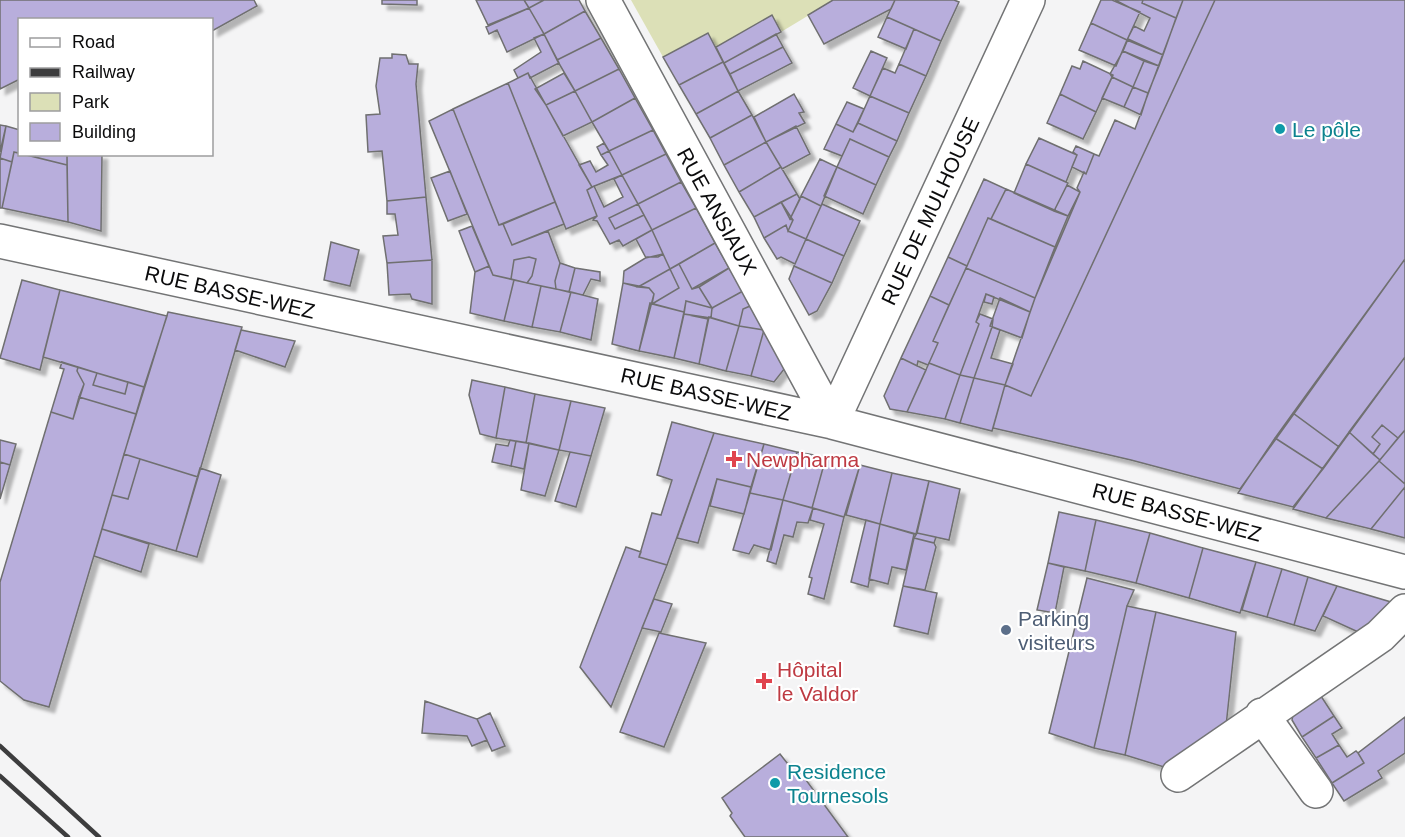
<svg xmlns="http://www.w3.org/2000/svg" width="1405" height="837" viewBox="0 0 1405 837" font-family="Arial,sans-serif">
<defs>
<filter id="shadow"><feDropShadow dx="5.5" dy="5.5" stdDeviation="1.5" flood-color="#0004"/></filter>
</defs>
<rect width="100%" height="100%" fill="#f4f4f5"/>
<path fill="#dce0b7" d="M631,0H834L781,32L772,15L716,47L707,33L663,57Z"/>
<path fill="#b8aedc" stroke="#6f6f70" stroke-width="1.5" filter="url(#shadow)" d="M0,0H254L257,6L212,31V20H20V79L0,89Z
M382,0H417V5L382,4Z
M476,0H524L529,8L488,25Z
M524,0H544L529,8Z
M544,0H579L585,11L544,34L529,8Z
M833,0H895L891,9L824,44L808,15Z
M895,0H954L959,2L941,41L887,17Z
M1101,0H1112L1140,12L1127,40L1091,23Z
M1115,0H1143L1142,3L1176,18L1163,55L1127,40L1134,26L1144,31L1150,18Z
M1143,0H1183L1176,18L1142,3Z
M1183,0H1215L1031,396L1005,385L1035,298L1080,192L1077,188L1084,172L1086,174L1094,154L1099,156L1115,120L1135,129Z
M1215,0H1405V259L1240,489L1131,460L993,428L1005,385L1031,396Z
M529,8L544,34L507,52L497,30L489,34L486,27Z
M585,11L601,38L557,60L544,34Z
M772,15L781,32L724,63L716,47Z
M887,17L914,29L906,49L878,37Z
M1091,23L1127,40L1116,66L1079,50Z
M914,29L941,41L926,76L899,64Z
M708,33L723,62L679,85L663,57Z
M544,34L559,63L530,78L528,73L518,78L514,70L541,52L534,38Z
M776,34L783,47L730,74L724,63Z
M601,38L619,69L575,91L557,60Z
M1128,39L1163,55L1159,66L1123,51Z
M783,47L792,63L738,91L730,74Z
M871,51L887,58L870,96L853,88Z
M1123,51L1144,61L1133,87L1112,77L1110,74Z
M392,54L406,55L409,64H418L416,84L426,197L387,201L382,151L368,152L366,115L380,114L376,86L380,58H392Z
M1083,61L1113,75L1096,112L1060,94L1072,66L1080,69Z
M1144,61L1159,66L1148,93L1133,87Z
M723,62L738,91L696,114L679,85Z
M899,64L926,76L909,113L870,96L883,68L895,73Z
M619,69L635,98L592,122L575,91Z
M528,73L592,187L587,190L597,216L566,229L508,83Z
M564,73L575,91L546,105L535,89Z
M1112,77L1133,87L1124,107L1102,98Z
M508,83L555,202L499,225L453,109Z
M1133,87L1148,93L1141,115L1124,107Z
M575,91L592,122L563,136L546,105Z
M738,91L752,115L710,138L696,114Z
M794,94L804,112L799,113L805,123L766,142L754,117Z
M1060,94L1096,112L1083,139L1047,123Z
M870,96L909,113L897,141L858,123Z
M635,98L653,130L609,151L592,122Z
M847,102L864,109L853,132L836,124Z
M453,109L499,225L503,224L512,245L548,231L560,263L555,281L556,289L527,283L532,276L536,259L529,257L514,260L511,279L493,275L429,121Z
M752,115L766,142L724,165L710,138Z
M858,123L897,141L889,157L850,139L842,156L824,149L836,124L853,132Z
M0,125L6,126L0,152Z
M6,126L20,130V153L14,152L12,162L0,158Z
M796,126L810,154L782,169L766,142Z
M653,130L666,154L622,175L609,151Z
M1039,138L1077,155L1066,182L1026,164Z
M850,139L889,157L876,185L837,167Z
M766,142L781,167L739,192L724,165Z
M604,143L609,151L601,155L597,147Z
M1076,146L1094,154L1086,174L1072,167L1077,155L1073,152Z
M609,151L622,175L592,187L579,165L590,161L596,172L608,165L601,155Z
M14,152L67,165L68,222L2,208Z
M35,154H67V165L35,157Z
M67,154H102L101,231L68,222Z
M666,154L681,182L638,204L622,175Z
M0,158L12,162L2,208H0Z
M820,159L837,167L821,206L801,196Z
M1026,164L1068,183L1054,211L1014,193Z
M781,167L797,194L754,217L739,192Z
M837,167L876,185L863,214L824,196Z
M450,171L467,214L448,221L431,178Z
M622,175L638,204L609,218L615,229L644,215L652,230L623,246L619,240L610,244L597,221L593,220L597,216L587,190L594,186L604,207L623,197L614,179Z
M984,179L1006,189L991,219L988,218L967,266L948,257Z
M681,182L696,208L652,230L638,204Z
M1067,185L1080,192L1068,216L1054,211Z
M1006,189L1068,216L1055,247L991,219Z
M797,194L800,199L790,219L781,202Z
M801,196L821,206L806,239L788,231L793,220L790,219Z
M426,197L432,260L387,263L383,236L398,235L395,214H387V201Z
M555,202L564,224L512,245L503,224Z
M781,202L793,220L788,231L786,225L764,238L754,217Z
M638,204L644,215L615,229L609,218Z
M822,204L860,221L844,256L806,239Z
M696,208L715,243L670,269L652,230Z
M988,218L1055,247L1035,298L966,268Z
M786,225L788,231L806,239L795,264L781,257L777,259L764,238Z
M472,226L489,266L475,272L459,231Z
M652,230L663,254L646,258L636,239Z
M806,239L844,256L832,283L794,266Z
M331,242L359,250L350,286L324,280Z
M715,243L729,268L692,289L679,264Z
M663,254L670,269L638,287L623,283L624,271L647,257H658Z
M529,257L536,259L532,276L527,283L511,279L514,260Z
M948,257L967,266L949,305L930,296Z
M1405,259V357L1339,447L1293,413Z
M432,260V304L412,299L410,294L389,295L387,263Z
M560,263L575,268L569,292L556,289L555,281Z
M679,264L692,289L699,287L712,308L686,301L684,312L652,304L679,288L670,269Z
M489,266L493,275L514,280L504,321L470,313L475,272Z
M794,266L832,283L817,311L809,315L789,279Z
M575,268L600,272V281L591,279L583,295L569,292Z
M729,268L743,291L712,308L699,287Z
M966,268L1035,298L1030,312L986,294L976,322L979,324L960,375L929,363L938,343L933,341Z
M670,269L679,288L652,304L654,294L649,288L638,287Z
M22,280L60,290L40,370L0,358Z
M514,280L541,286L532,327L504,321Z
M623,283L649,288L654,294L639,351L612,344Z
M541,286L571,292L560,332L532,327Z
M60,290L167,316L144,387L43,357Z
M743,291L750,306L743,309L739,326L711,318L712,308Z
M571,292L598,299L591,340L560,332Z
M986,294L994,297L992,304L984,302Z
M930,296L949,305L933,341L938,343L929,363L928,365L918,361L917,366L901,358Z
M1000,298L1030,312L1022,338L990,326Z
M686,301L712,308L711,318L684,314Z
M650,303L684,312L674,358L639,351Z
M750,306L764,330L739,326L743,309Z
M168,312L242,327L198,477L124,454Z
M684,314L708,319L699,364L674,358Z
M980,314L993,319L992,327L974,378L960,375L979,324L976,322Z
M709,317L739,326L726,371L699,364Z
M739,326L764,330L751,376L726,371Z
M992,327L1000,330L991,358L1013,364L1005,385L974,378Z
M241,330L295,341L285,367L235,350Z
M764,330L785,368L774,382L751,376Z
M1405,357V430L1398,438L1382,425L1372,437L1380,444L1373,454L1349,432Z
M901,358L926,370L907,412L890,409L884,396Z
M62,362L78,367L77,371L84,384L73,419L51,412L64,369L60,368Z
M929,363L960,375L945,419L907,412Z
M78,367L97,373L93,385L125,394L128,382L144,387L136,414L79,397L84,384L77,371Z
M97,373L128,382L125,394L93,385Z
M960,375L974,378L960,423L945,419Z
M974,378L1005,385L992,431L960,423Z
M472,380L505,387L496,438L480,434L469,395Z
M505,387L535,394L526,443L496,438Z
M535,394L571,401L559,450L526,443Z
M79,397L136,414L49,707L24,700L0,681V582L51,412L73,419Z
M571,401L605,408L591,456L559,450Z
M1293,413L1339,447L1323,469L1275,438Z
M672,422L714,433L667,565L639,557L652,513L661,515L672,480L657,475Z
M1382,425L1398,438L1380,460L1373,454L1380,444L1372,437Z
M1405,430V484L1379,461Z
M1349,432L1380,460L1326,518L1293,509Z
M714,433L764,444L751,487L717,479L698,543L677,538Z
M1275,438L1323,469L1293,507L1238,493Z
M0,440L16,444L10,465L0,462Z
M510,440L516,441L511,466L492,462L496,444L508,446Z
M516,441L529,443L524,469L511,466Z
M529,443L559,450L545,496L521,490Z
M764,444L797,452L783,500L750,493Z
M570,452L591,456L576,507L555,501Z
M797,452L826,457L812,508L783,500Z
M124,454L140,459L128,499L112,495Z
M826,457L860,465L844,517L812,508Z
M140,459L198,477L176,551L102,529L112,495L128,499Z
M1379,461L1405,484V487L1371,529L1326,518Z
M0,462L10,465L0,499Z
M860,465L892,473L880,524L846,515Z
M200,468L221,475L197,557L176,551Z
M892,473L929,481L916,534L880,524Z
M717,479L751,487L744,514L710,506Z
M929,481L960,489L949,540L917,533Z
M1405,487V538L1371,529Z
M750,493L783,500L771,550L754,545L749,554L733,550Z
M783,500L813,508L808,523L797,522L793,537L784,535L776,564L767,561Z
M813,508L844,517L824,599L808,594L812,578L809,577L824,524L810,520Z
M1059,512L1096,520L1085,571L1048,563Z
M866,520L880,524L868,587L851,582Z
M1096,520L1150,533L1136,583L1085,571Z
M880,524L914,534L906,570L892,567L888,584L869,579Z
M102,529L149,544L141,572L94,556Z
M917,533L936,537L934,543L914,538Z
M1150,533L1203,548L1189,598L1136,583Z
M914,538L934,543L936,547L925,590L903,586Z
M626,547L641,552L639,557L667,565L611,707L580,667Z
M1203,548L1256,562L1240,613L1189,598Z
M1256,562L1282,569L1267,617L1242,610Z
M1048,563L1064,567L1055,613L1037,610Z
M1282,569L1308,577L1294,625L1267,617Z
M1308,577L1337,586L1315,631L1294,625Z
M1087,578L1134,590L1127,606L1094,748L1049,733Z
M903,586L937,593L928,634L894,626Z
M1337,586L1391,602L1367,636L1323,616Z
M654,599L672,604L661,632L642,628Z
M1127,606L1156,612L1125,755L1094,748Z
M1156,612L1236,632L1226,726L1164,767L1125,755Z
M659,633L706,643L664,747L620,732Z
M1319,693L1334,716L1302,737L1292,720L1294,709Z
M425,701L477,719L487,740L472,746L467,736L422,733Z
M490,713L505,746L492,751L477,719Z
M1334,716L1342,728L1332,734L1339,745L1316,758L1302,737Z
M1405,717V753L1378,771L1382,778L1344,801L1332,783L1364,763L1358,753Z
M1339,745L1347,757L1356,751L1358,753L1364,763L1332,783L1316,758Z
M780,754L791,768L795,765L848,837H745L730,816L732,813L722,798Z"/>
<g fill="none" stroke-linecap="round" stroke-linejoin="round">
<g stroke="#737475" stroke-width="36">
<path id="minor" d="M603,0L832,422
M0,241L832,422L1405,572
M832,422L1028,0
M1262,715L1316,791
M1178,775L1380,636L1405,611"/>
</g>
<use href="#minor" stroke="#fff" stroke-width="33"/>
<path stroke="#3d3d3e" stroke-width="4.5" d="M0,746L99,837
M0,776L68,837"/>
</g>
<g fill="#0f9aa8" stroke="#fff" stroke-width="2">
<circle cx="1280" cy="129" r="6"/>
<circle cx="775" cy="783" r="6"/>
</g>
<g fill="#e0444e" stroke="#fff" stroke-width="2">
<path d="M731 450h6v6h6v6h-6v6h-6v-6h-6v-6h6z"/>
<path d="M761 672h6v6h6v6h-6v6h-6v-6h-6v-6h6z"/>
</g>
<circle fill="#5c6f8a" stroke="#fff" stroke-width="2" cx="1006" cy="630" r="6"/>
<g text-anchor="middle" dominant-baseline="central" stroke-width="4.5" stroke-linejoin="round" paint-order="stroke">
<g font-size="21" fill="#0d838f" stroke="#fff" text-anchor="start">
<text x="1292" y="129">Le pôle</text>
<text x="787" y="771">Residence<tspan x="787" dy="24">Tournesols</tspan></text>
</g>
<g font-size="21" fill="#0b0b0c" stroke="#fff">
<text transform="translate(717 211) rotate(61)">RUE ANSIAUX</text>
<text transform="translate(930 211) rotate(-65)">RUE DE MULHOUSE</text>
<text transform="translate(230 292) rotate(13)">RUE BASSE-WEZ</text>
<text transform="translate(706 394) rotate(13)">RUE BASSE-WEZ</text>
<text transform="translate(1177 512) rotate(15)">RUE BASSE-WEZ</text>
</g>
<g font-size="21" fill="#be3a42" stroke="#fff" text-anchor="start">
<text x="746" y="459">Newpharma</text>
<text x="777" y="669">Hôpital<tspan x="777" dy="24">le Valdor</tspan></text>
</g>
<g font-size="21" fill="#4e5e75" stroke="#fff" text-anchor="start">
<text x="1018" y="618">Parking<tspan x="1018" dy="24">visiteurs</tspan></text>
</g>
</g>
<rect x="18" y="18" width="195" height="138" fill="#ffffff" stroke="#9d9d9e" stroke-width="1.5"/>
<rect x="30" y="38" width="30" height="9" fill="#ffffff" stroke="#9d9d9e" stroke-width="1.5"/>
<text x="72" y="48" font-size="18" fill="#0b0b0c">Road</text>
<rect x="30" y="68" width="30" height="9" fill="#3d3d3e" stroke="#9d9d9e" stroke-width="1.5"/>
<text x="72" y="78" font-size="18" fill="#0b0b0c">Railway</text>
<rect x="30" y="93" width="30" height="18" fill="#dce0b7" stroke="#9d9d9e" stroke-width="1.5"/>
<text x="72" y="108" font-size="18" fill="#0b0b0c">Park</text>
<rect x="30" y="123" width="30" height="18" fill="#b8aedc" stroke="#9d9d9e" stroke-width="1.5"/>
<text x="72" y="138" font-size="18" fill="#0b0b0c">Building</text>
</svg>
